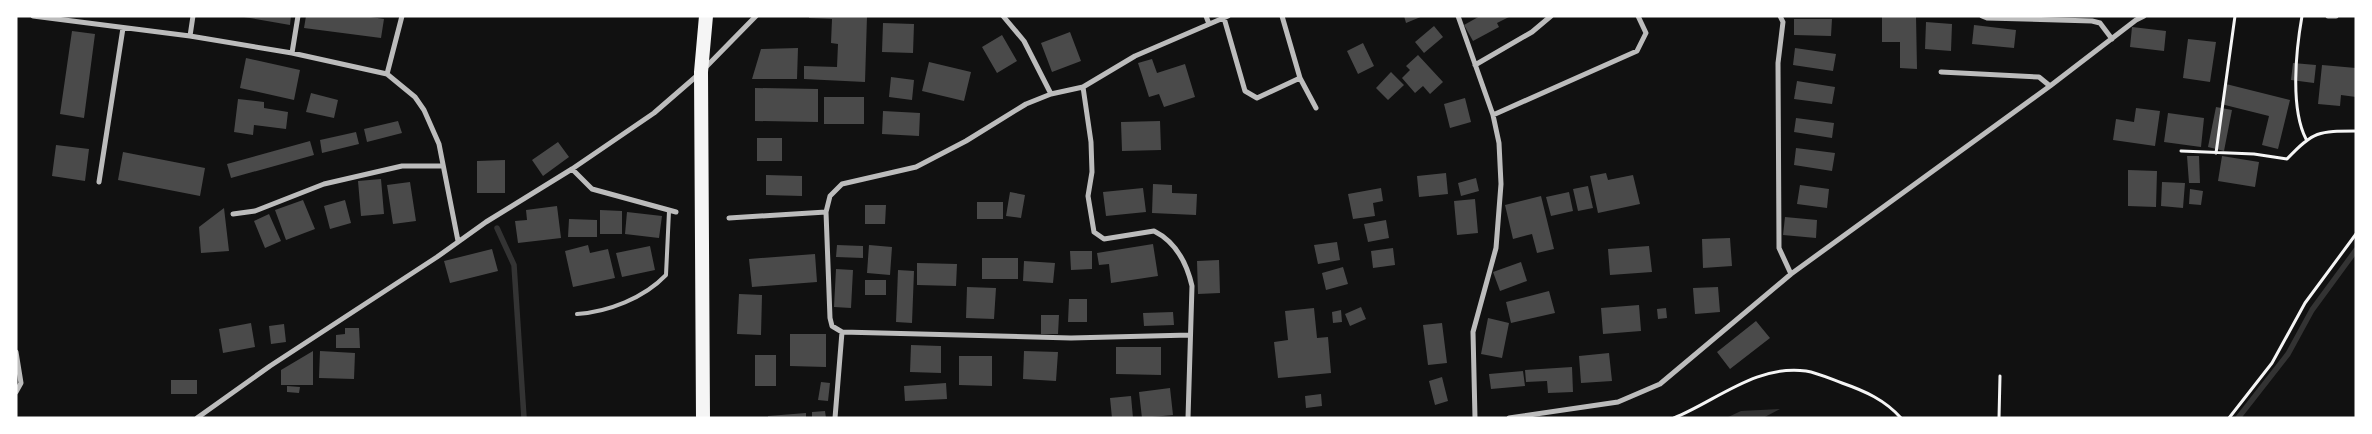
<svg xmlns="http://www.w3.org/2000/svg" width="2372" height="434" viewBox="0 0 2372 434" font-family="'Exo 2',sans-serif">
<rect width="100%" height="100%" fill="#111"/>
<path fill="#333" d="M1780,409L1763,418H1726L1741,411Z"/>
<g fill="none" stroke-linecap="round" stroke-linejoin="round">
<path stroke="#333" stroke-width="5.5" d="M497,228L514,265L524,418
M2238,418L2288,354L2312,310L2356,250"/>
</g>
<path fill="#4a4a4a" d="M238,16H291L290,25Z
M306,16H364L384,19L381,38L304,28Z
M809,16H867L865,82L804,79V66L837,67L838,44L831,43L832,19L809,18Z
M1404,16H1423L1406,23Z
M1480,16H1511L1497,23L1499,27L1473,41L1464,25Z
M1882,16H1916L1917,69L1900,68V42H1882Z
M1794,19H1832L1831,36L1794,35Z
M1926,22L1952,24L1951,51L1925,49Z
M883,23L914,24L913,53L882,52Z
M1974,25L2016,30L2014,48L1972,44Z
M1434,26L1443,37L1424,53L1415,42Z
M2132,27L2166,31L2164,51L2130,47Z
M72,31L95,34L84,118L60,114Z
M1070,32L1081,61L1052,72L1041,43Z
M1002,35L1017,61L997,73L982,47Z
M2188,39L2216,42L2210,82L2183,78Z
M1363,43L1374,66L1358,74L1347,51Z
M798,48L797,79H752L761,49Z
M1795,48L1836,54L1833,71L1793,65Z
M1418,55L1443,82L1430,94L1423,86L1415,93L1402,78L1410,70L1406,66Z
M246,58L300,70L294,100L240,88Z
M1152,59L1157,73L1185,64L1195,97L1164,107L1159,94L1149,97L1138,63Z
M929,62L971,72L964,101L922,91Z
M2293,63L2316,65L2314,83L2291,80Z
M2322,65L2356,68V97L2341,95L2340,106L2318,104Z
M1391,72L1404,85L1388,100L1376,88Z
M891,77L914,80L912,100L889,97Z
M1797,81L1835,87L1832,104L1794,99Z
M2226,84L2290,100L2278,149L2262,145L2269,116L2221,104Z
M755,88L818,89V122L755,121Z
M311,93L338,100L334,118L306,112Z
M824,97H864V124H824Z
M1465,98L1471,122L1450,128L1444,104Z
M238,99L264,102V108L288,112L286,129L254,125L253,135L234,132Z
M2216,107L2232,110L2224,151L2208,147Z
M2136,108L2160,111L2155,146L2113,140L2116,119L2134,122Z
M883,111L920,113L919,136L882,134Z
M2168,113L2204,118L2201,147L2164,142Z
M1796,118L1834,123L1832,138L1794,132Z
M398,121L402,133L367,142L364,129Z
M1160,121L1161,150L1122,151L1121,122Z
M356,132L359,144L322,153L320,140Z
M757,138H782V161H757Z
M310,141L314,155L231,178L227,164Z
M558,142L569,157L543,176L532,160Z
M56,145L89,149L85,181L52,176Z
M1796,148L1835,153L1832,171L1794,165Z
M123,152L205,168L200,196L118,180Z
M2187,156H2199L2200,183H2189Z
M2222,156L2259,162L2255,187L2218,181Z
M505,160V193H477V161Z
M2128,170L2157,171L2156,207L2128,206Z
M1446,173L1448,194L1419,197L1417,176Z
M1606,173L1608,180L1633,175L1640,204L1598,213L1590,176Z
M766,175L802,176V196L766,195Z
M1476,178L1479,191L1461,196L1458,183Z
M381,179L384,214L361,216L358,181Z
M410,182L416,221L393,224L387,185Z
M2162,182L2185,183L2183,208L2161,206Z
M1153,184L1172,185V193L1197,194L1196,215L1152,213Z
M1800,185L1829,189L1827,208L1797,204Z
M1588,186L1593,208L1578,211L1573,189Z
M1143,188L1146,212L1106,216L1103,192Z
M1381,188L1383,201L1373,203L1375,216L1353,219L1348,194Z
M2190,189L2203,191L2201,205L2189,204Z
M1010,192L1025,195L1021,218L1006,216Z
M1569,192L1573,211L1551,216L1546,197Z
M1541,196L1554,249L1537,253L1532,234L1513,239L1505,205Z
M1475,199L1478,233L1457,235L1454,201Z
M303,200L315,229L286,240L275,210Z
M345,200L351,223L330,229L324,206Z
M977,202H1003V219H977Z
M865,205H886L885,224H865Z
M557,206L561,238L518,243L515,221L527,220L526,210Z
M224,208L229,251L201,253L199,227Z
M600,210L622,211V234H600Z
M627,212L662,216L659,238L625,234Z
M269,214L281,241L265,248L254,221Z
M1785,217L1817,220L1816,238L1783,235Z
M569,219L597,220V237H568Z
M1386,220L1389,238L1368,242L1364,224Z
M1730,238L1732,266L1703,268L1702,239Z
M1337,242L1340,260L1318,264L1314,245Z
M1153,244L1158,276L1111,283L1109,264L1099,265L1097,253Z
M588,245L590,253L608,249L615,278L573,287L565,251Z
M837,245L863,246V258L836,257Z
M869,245L892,247L890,275L867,273Z
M650,246L655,270L622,277L616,253Z
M1649,246L1652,272L1610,275L1608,249Z
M1393,248L1395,265L1373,268L1371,251Z
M492,249L498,271L450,283L444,261Z
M1070,251H1092V269L1071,270Z
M815,254L817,282L752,287L749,259Z
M982,258H1018V279H982Z
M1219,260L1220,293L1198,294L1197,261Z
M1024,261L1055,263L1053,283L1023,281Z
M1521,262L1527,281L1500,291L1493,272Z
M917,263L957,264L956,286L917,285Z
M1343,267L1348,284L1326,290L1322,273Z
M836,269L853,270L851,308L834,307Z
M898,270L914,271L912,323L896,322Z
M865,280H886V295H865Z
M967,287L996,288L994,319L966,318Z
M1718,287L1720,312L1695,314L1693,288Z
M1549,291L1555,313L1511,323L1506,302Z
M739,294L762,295L761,335L737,334Z
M1069,299H1087V322H1068Z
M1639,305L1641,331L1603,334L1601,308Z
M1361,307L1366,319L1350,326L1345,314Z
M1314,308L1317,338L1328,337L1331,373L1278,378L1274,342L1288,340L1285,311Z
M1666,308L1667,318L1658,319L1657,309Z
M1341,310L1342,322L1333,323L1332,312Z
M1173,312L1174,325L1144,326L1143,313Z
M1041,315H1059L1058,334H1041Z
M1488,318L1509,323L1502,358L1481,354Z
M1756,321L1770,338L1730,369L1717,352Z
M251,323L255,347L223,353L219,329Z
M1442,323L1447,363L1428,365L1423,325Z
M284,324L286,342L271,344L269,326Z
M345,328H359L360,348H336V335L345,334Z
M790,334H826V367L790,366Z
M911,345L941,346V373L910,372Z
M1116,347H1161V375L1116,374Z
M313,351V385H281V370Z
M320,351L355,353L354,379L319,378Z
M1024,351L1058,352L1056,381L1023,379Z
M1609,353L1612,381L1581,383L1579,356Z
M755,355H776V386H755Z
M959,356H992V386L959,385Z
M1572,367L1573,392L1548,393L1547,381L1526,382L1525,370Z
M1523,371L1525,386L1491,389L1489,374Z
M1442,377L1448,401L1435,405L1429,381Z
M171,380H197V394H171Z
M821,382L830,383L828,401L818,400Z
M946,383L947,399L905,401L904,386Z
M287,386L300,387L299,393L287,392Z
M1170,388L1173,415L1142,418L1139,392Z
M1321,394L1322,406L1306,408L1305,396Z
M1131,396L1133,418H1112L1110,398Z
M825,411L826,418H812V412Z
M806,413V418H768V416Z"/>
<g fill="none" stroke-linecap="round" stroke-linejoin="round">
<path stroke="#f5f5f5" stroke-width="3" d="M2302,16C2296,50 2290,108 2306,139
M2181,151L2254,154L2287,159C2313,131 2319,131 2356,131
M2216,153L2235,16
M1674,418C1716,401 1757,364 1806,371C1818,373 1831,379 1842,383C1865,391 1885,400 1901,418
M1999,418L2000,376
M2229,418L2272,363L2305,303L2356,234"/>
<path stroke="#bcbcbc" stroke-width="4" d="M577,314C608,312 644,298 666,275L669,211"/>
<path stroke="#bcbcbc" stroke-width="5" d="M33,16L190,36L292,53L387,74L415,97L424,110L439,144L458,241
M1003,16L1024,41L1051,94
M1206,16L1209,24
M1282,16L1300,78L1316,108
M1458,16L1493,115L1499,143L1501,184L1496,248L1473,332L1475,418
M1780,16L1783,22L1778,63L1779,248L1791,274
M1982,16L1987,18L2092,21L2100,23L2112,39
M2328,16H2336
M1224,18L1245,91L1257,98L1300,78
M190,36L193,16
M292,53L298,16
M1475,65L1532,32L1551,16
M705,68L756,16
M1941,72L2039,77L2050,86
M387,74L402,16
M1083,87L1091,142L1092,172L1088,196L1094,232L1104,239L1154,231C1176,242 1187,264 1192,286L1188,418
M1493,115L1637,51L1646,33L1638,16
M572,169L592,189L676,212
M99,182L123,28
M233,214L255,211L324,184L402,166H443
M729,218L826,212
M1190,335L1071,338L842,332L832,326L830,318L826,212L830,196L842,184L916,167L966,141L1026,104L1051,94L1083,87L1135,56L1228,16
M16,352L21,383L16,392
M197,418L270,366L437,257L486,222L572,169L654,113L699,74
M835,418L842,332
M1509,418L1618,402L1660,384L1791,274L2050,86L2136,20L2144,16"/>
<path stroke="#f5f5f5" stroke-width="14" d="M703,418L701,72L706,16"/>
</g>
<rect width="2372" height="434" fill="none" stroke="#ffffff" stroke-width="35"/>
</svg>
